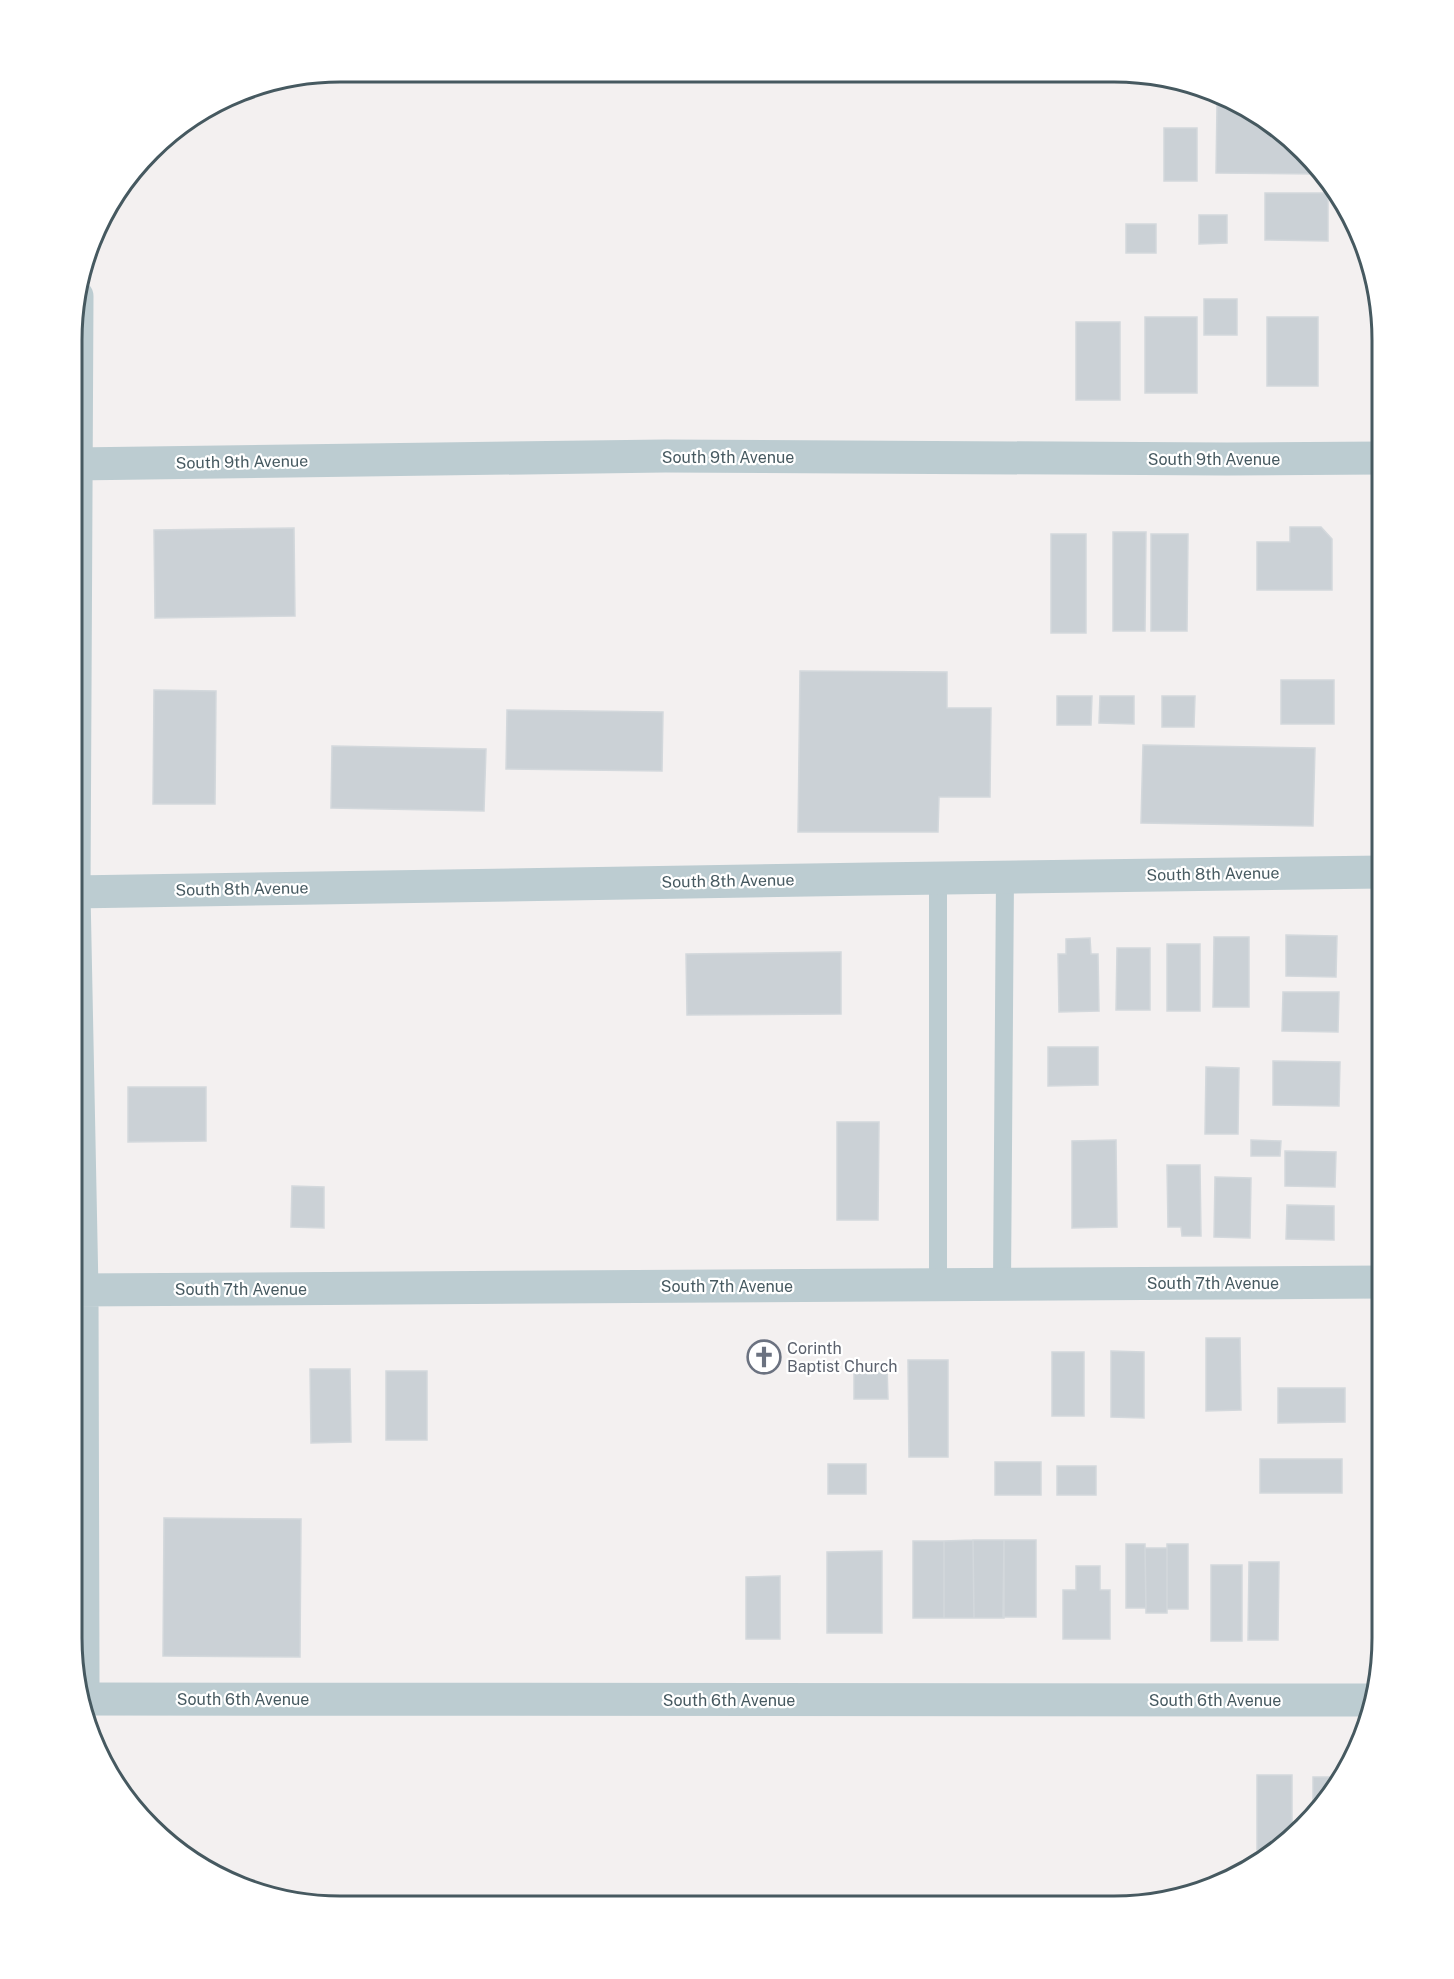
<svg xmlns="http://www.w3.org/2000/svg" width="1454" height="1979" viewBox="0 0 1454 1979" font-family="'Public Sans',sans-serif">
<rect width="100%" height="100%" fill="#f3f0f0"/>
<path fill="#cbd1d6" stroke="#d3d8dc" stroke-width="1.5" d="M1217,104H1236L1277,127L1315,174L1216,173Z
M1164,128H1197V181H1164Z
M1265,193H1328V241L1265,240Z
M1199,215H1227V243L1199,244Z
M1126,224H1156V253H1126Z
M1204,299H1237V335H1204Z
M1145,317H1197V393H1145Z
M1267,317H1318V386H1267Z
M1076,322H1120V400H1076Z
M1290,527H1321L1332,539V590H1257V542H1290Z
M294,528L295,616L155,618L154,530Z
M1113,532H1146L1145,631H1113Z
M1051,534H1086V633H1051Z
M1151,534H1188L1187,631H1151Z
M800,671L947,672V708H991L990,797H939L938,832H798Z
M1281,680H1334V724H1281Z
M154,690L216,691L215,804H153Z
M1057,696H1092L1091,725H1057Z
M1100,696H1134V724L1099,723Z
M1162,696H1195L1194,727H1162Z
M507,710L663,712L662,771L506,769Z
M1143,745L1315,748L1313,826L1141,823Z
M332,746L486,749L484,811L331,808Z
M1286,935L1337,936L1336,977L1286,976Z
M1214,937H1249V1007H1213Z
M1090,938L1091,954H1098L1099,1011L1059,1012L1058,954H1066V939Z
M1167,944H1200V1011H1167Z
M1117,948H1150V1010H1116Z
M841,952V1014L687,1015L686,954Z
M1283,992H1339L1338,1032L1282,1031Z
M1048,1047H1098V1085L1048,1086Z
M1273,1061L1340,1062L1339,1106L1273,1105Z
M1206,1067L1239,1068L1238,1134H1205Z
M128,1087H206V1141L128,1142Z
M837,1122H879L878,1220H837Z
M1116,1140L1117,1227L1072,1228V1141Z
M1251,1140L1281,1141L1280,1156H1251Z
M1285,1151L1336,1152L1335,1187L1285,1186Z
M1167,1165H1200L1201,1236H1182L1181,1227H1168Z
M1215,1177L1251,1178L1250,1238L1214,1237Z
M292,1186L324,1187V1228L291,1227Z
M1287,1205L1334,1206V1240L1286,1239Z
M1206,1338H1240L1241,1410L1206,1411Z
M1111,1351L1144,1352V1418L1111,1417Z
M1052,1352H1084V1416H1052Z
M908,1360H948V1457H909Z
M854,1364H887L888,1399H854Z
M310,1369H350L351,1442L311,1443Z
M386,1371H427V1440H386Z
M1278,1388H1345V1422L1278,1423Z
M1260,1459H1342V1493H1260Z
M995,1462H1041V1495H995Z
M828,1464H866V1494H828Z
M1057,1466H1096V1495H1057Z
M164,1518L301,1519L300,1657L163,1656Z
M973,1540L974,1618H944V1541Z
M973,1540H1004V1618H974Z
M1004,1540H1036V1617H1003Z
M913,1541H944V1618H913Z
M1126,1544H1145L1146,1608H1126Z
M1167,1544H1188V1609H1167Z
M1145,1548H1167V1613H1146Z
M882,1551V1633H827V1552Z
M1249,1562H1279L1278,1640H1248Z
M1211,1565H1242V1641H1211Z
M1076,1566H1100V1590H1110V1639H1063V1590H1076Z
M780,1576V1639H746V1577Z
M1257,1775H1292V1839L1276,1850H1257Z
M1313,1777H1342L1337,1787L1313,1815Z"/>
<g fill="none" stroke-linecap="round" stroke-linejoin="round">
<path stroke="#bcccd1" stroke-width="18" d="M938,878V1285
M1002,1284L1005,877"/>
<path stroke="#bcccd1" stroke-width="33" d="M77,296L74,892L82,1290L83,1684
M74,464L665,456L1227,459L1382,458
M73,892L871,879L1382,872
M73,1290L1382,1282"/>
<path stroke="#bcccd1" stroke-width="33" d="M86,1699L1373,1700"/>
</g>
<defs>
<g id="church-ring" transform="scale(1.725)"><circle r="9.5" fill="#fff" stroke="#6b7280" stroke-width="1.5"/><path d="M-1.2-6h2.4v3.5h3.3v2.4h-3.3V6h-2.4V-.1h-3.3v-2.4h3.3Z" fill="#6b7280"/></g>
</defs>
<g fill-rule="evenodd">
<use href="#church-ring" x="764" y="1357"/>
</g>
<g text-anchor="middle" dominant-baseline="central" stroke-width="4.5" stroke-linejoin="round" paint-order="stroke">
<g font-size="16" fill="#465960" stroke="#fff">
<text x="728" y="457">South 9th Avenue</text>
<text x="1214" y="459">South 9th Avenue</text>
<text transform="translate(242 462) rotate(-1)">South 9th Avenue</text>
<text transform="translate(1213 874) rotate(-1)">South 8th Avenue</text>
<text transform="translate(728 881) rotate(-1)">South 8th Avenue</text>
<text transform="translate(242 889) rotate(-1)">South 8th Avenue</text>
<text x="1213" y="1283">South 7th Avenue</text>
<text x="727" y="1286">South 7th Avenue</text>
<text x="241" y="1289">South 7th Avenue</text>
<text x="243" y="1699">South 6th Avenue</text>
<text x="729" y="1700">South 6th Avenue</text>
<text x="1215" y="1700">South 6th Avenue</text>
</g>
<g font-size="16" fill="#5b616d" stroke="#fff" text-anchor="start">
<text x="787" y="1348">Corinth<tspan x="787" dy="18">Baptist Church</tspan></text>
</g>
</g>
<path d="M0 0H1454V1979H0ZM340 82H1114A258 258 0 0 1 1372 340V1638A258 258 0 0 1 1114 1896H340A258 258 0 0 1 82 1638V340A258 258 0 0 1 340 82Z" fill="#fff" fill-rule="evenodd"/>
<path fill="none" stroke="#465960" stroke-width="3" d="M340 82H1114A258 258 0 0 1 1372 340V1638A258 258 0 0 1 1114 1896H340A258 258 0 0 1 82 1638V340A258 258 0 0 1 340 82Z"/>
</svg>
